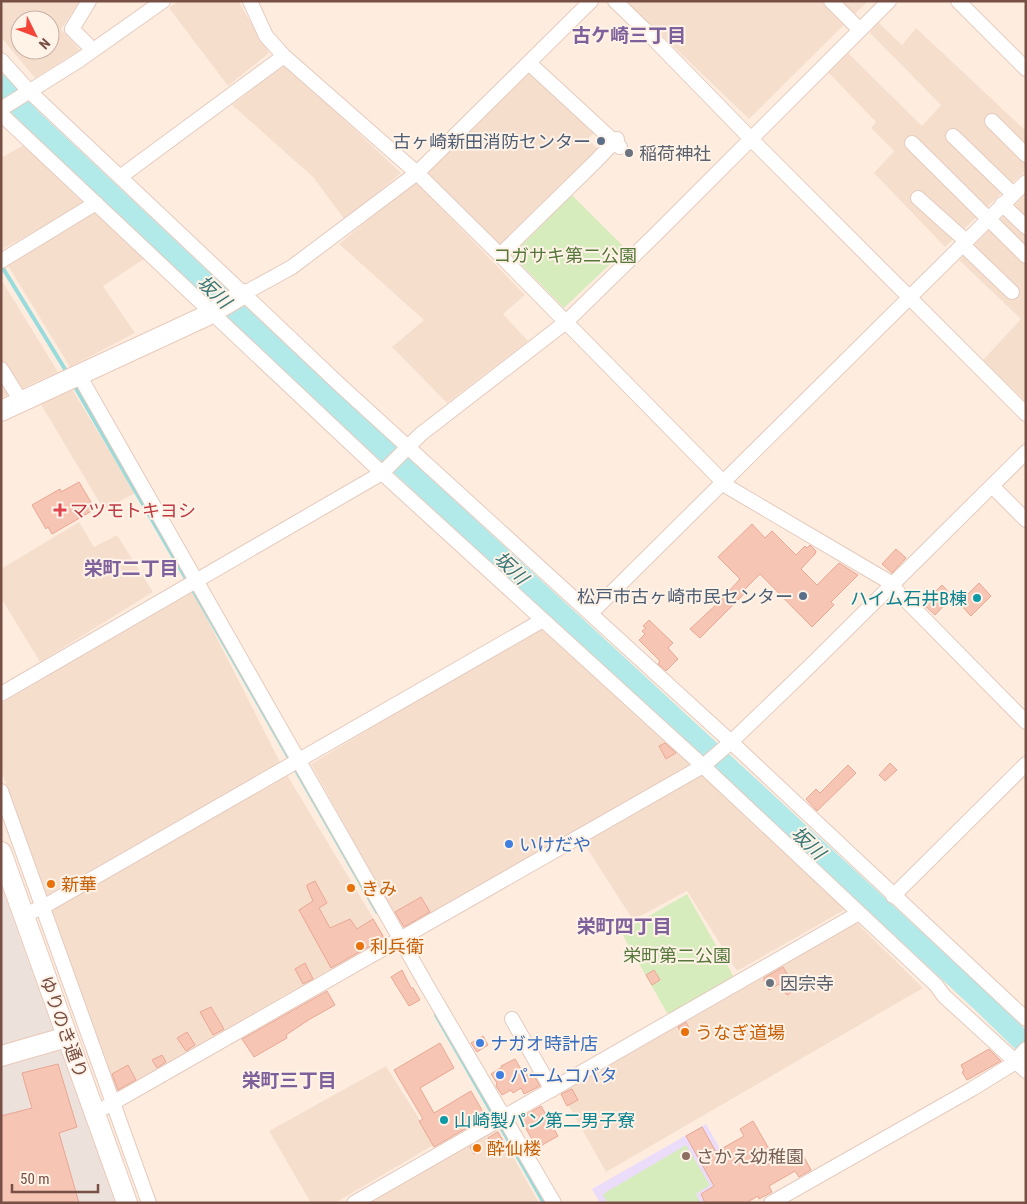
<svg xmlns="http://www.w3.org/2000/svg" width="1027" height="1204" viewBox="0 0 1027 1204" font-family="'Roboto Condensed','Noto Sans JP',sans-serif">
<rect width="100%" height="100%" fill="#feeddf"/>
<path fill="#f6decd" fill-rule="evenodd" d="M1,1H80L61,29L80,50L35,78L1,37ZM20,20H50V50H20Z
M178,1H238L269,53L228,86L169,8Z
M626,1H868L749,119Z
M877,21L902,45L916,28L1026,131V170L945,247L874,173L894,151L871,128L876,122L828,72L847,52L922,126L941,105L870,33Z
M285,64L401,173L345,220L313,177L232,105Z
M530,70L596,131L588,139L600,151L502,247L426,173Z
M24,145L88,201L1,250V158Z
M415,181L525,295L503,314L528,341L447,403L392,347L424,320L339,244Z
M1026,194V402L983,360L1021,319L959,260Z
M95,210L144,259L103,286L135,333L70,367L7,264Z
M1,279L58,372L1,398Z
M69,384L135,493L104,510L39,401Z
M79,522L94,547L117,535L153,592L40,662L1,598V569Z
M192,589L280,762L47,895L1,770V704Z
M543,625L694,765L403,931L311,764Z
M700,773L846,909L737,971L687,891L633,920L583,842Z
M287,775L387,941L114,1095L48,911Z
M857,923L923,988L606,1172L561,1092Z
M386,1066L435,1144L335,1203H311L269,1131Z
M496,1126L539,1203H366Z"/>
<path fill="#ece1db" d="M1,885L26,955L117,1203H1Z"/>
<path fill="#ebdcfa" d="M706,1124L751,1203H600L592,1189Z"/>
<path fill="#d7ecbd" d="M572,195L626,249L564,308L512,255Z
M687,894L734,977L670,1014L667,1013L621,932Z
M686,1145L710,1185L696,1194L700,1202L607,1203L603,1194Z"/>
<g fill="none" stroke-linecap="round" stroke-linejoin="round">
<path stroke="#98dbdc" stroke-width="4" d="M1,265L68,374
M74,385L188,582
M192,588L377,912
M436,1015L495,1118
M499,1124L544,1203"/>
<path stroke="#b2e9e9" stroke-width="21" d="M1,85L30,118L285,358L982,1002L1026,1045"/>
</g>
<path fill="#f6c5b4" stroke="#eaa793" d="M79,482L95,509L52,534L48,527L46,529L32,505L60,489L61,492Z
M752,524L765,538L772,531L796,555L805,546L807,548L810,545L816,551L815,554L801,569L817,585L839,563L858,575L831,602L834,605L812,627L760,574L744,590L746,592L700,638L690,629L719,602L740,579L718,557Z
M896,549L906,558L892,573L882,564Z
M979,583L991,596L971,616L959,603Z
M942,585L953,596L935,615L923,604Z
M649,620L673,643L668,648L678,659L666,671L658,664L660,661L639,640L645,634L642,631L646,628L643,626Z
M665,743L676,753L666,759L659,746Z
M890,763L897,770L885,781L879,775Z
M848,765L856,773L817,811L806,799L816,789L820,793Z
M315,881L327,903L319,908L330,928L350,919L357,929L373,919L384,938L331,968L299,910L313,901L307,887V885Z
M421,897L430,912L404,927L395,912Z
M305,963L313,979L303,984L295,969Z
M783,967L796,989L787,995L779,984L769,990L764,981V978Z
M402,970L411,988H413L420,1000L409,1006L391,977Z
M654,970L660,980L652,985L646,975Z
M327,991L335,1005L310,1019L286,1035L287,1038L254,1057L242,1039Z
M211,1007L224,1029L213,1035L200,1012Z
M686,1022L691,1032L683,1037L678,1027Z
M187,1032L195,1045L186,1051L177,1038Z
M483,1036L488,1045L477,1052L471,1043Z
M440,1043L454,1068L420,1088L434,1113L471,1091L486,1117L434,1147L419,1121L423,1119L394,1070Z
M989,1049L1001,1061L967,1080L962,1072L964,1071L961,1065Z
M162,1055L166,1062L157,1068L152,1060Z
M515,1059L525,1076L532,1072L540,1086L524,1094L521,1088L513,1093L511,1090L502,1095L496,1086L497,1083L491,1074L502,1067L501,1066Z
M58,1064L77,1127L59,1133L79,1203H1V1116L32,1108L22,1073Z
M128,1065L136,1080L118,1090L112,1074Z
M572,1089L578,1100L567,1106L561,1094Z
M541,1106L558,1136L537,1148L520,1118Z
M753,1121L776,1161L799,1148L811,1170L799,1177L795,1171L769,1186L772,1192L759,1199L758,1196L746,1203H705L701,1194L714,1186L686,1136L702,1127L716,1152L744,1136L740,1129Z
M498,1132L506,1147L496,1152L488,1138Z
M478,1142L482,1149L474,1154L470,1147Z"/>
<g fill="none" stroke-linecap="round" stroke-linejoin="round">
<g stroke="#e5cabe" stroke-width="16">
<path id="street" d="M89,1L72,29L93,50
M250,1L266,36L284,56L417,173L500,255L728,487L886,580L1026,722
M615,1L644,29L756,144L1026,414
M831,1L860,30
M958,1L1026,69
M1,60L29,91L341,386L731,742L1026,1019
M529,63L620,147
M1,109L78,61L163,1
M1,114L382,473L703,766L936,985L944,996L1026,1071
M992,121L1026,155
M953,136L1013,194
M912,143L1026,256
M120,177L284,56
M918,198L966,241
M1002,204L1026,227
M963,245L1012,292
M500,255L596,161L617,139
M1,261L96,203
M243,294L292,267L417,173L591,1
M1,369L21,401
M79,375L426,984L554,1203
M992,486L1026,520
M591,613L1026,182
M1,694L382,473L421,434L566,322L655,235L889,1
M1,791L149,1203
M893,896L1026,764
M24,915L43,907L543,620
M512,1019L552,1090
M94,1111L104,1108L703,766L731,742L810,666L1026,452
M354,1203L859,913
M771,1203L972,1089L1011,1065L1026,1049"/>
</g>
<g stroke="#eac9ba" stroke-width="22">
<path id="secondary" d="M1,411L206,316L243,294
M1,852L127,1203
M1,1056L67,1037"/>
</g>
<use href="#street" stroke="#fff" stroke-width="14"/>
<use href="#secondary" stroke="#fff" stroke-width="20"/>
</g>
<g fill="#5c6f8a" stroke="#fff2e7" stroke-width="2">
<circle cx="601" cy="141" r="5"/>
<circle cx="803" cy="596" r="5"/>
</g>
<g fill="#6b7280" stroke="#fff2e7" stroke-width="2">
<circle cx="629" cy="153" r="5"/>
<circle cx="770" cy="983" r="5"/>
</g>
<path fill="#e0444e" stroke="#fff2e7" stroke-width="2" d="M57.5 502.5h5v5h5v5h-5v5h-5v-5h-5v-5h5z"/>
<g fill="#0f9aa8" stroke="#fff2e7" stroke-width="2">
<circle cx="977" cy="598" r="5"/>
<circle cx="444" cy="1120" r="5"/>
</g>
<g fill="#3f7fe0" stroke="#fff2e7" stroke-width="2">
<circle cx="509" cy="844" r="5"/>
<circle cx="480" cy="1043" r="5"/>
<circle cx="500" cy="1075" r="5"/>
</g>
<g fill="#e8710a" stroke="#fff2e7" stroke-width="2">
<circle cx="51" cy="884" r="5"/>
<circle cx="351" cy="888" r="5"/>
<circle cx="360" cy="946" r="5"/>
<circle cx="685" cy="1032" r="5"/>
<circle cx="477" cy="1148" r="5"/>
</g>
<circle fill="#8d6e63" stroke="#fff2e7" stroke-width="2" cx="686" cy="1156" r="5"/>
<g text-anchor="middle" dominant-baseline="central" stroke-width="4" stroke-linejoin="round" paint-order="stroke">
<g font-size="18" fill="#4e5e75" stroke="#fff2e7" text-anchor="end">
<text x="591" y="141">古ヶ崎新田消防センター</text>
<text x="793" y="596">松戸市古ヶ崎市民センター</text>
</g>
<g font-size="18" fill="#5b616d" stroke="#fff2e7" text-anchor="start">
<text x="639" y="153">稲荷神社</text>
<text x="780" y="983">因宗寺</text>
</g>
<g font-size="18" fill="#55783a" stroke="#fff2e7">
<text x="565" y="255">コガサキ第二公園</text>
<text x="677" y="955">栄町第二公園</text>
</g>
<g font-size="18" fill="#be3a42" stroke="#fff2e7" text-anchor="start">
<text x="70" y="510">マツモトキヨシ</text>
</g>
<g font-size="18" fill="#0d838f" stroke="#fff2e7" text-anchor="end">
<text x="967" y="598">ハイム石井B棟</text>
<text x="454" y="1120" text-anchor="start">山崎製パン第二男子寮</text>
</g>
<g font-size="18" fill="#366cbe" stroke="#fff2e7" text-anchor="start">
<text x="519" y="844">いけだや</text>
<text x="490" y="1043">ナガオ時計店</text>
<text x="510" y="1075">パームコバタ</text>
</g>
<g font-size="18" fill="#c56008" stroke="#fff2e7" text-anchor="start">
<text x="61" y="884">新華</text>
<text x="361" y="888">きみ</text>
<text x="370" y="946">利兵衛</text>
<text x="695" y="1032">うなぎ道場</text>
<text x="487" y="1148">酔仙楼</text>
</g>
<g font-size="18" fill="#774f45" stroke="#fff2e7">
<text transform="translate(64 1027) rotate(70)">ゆりのき通り</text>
</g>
<g font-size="18" fill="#785e54" stroke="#fff2e7" text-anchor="start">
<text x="696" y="1156">さかえ幼稚園</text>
</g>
<g font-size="19" font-weight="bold" fill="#7e609b" stroke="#fff2e7">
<text x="629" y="35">古ケ崎三丁目</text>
<text x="131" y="568">栄町二丁目</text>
<text x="624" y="926">栄町四丁目</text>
<text x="289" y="1080">栄町三丁目</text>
</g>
<g font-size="19" font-style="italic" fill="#357676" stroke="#fff2e7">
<text transform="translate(214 292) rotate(43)">坂川</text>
<text transform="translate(511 568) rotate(43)">坂川</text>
<text transform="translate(808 843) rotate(43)">坂川</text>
</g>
</g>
<rect width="1027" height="1204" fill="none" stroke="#774f45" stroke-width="5"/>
<g transform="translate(35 35) rotate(132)"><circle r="24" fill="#fff2e7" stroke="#c9b1a6"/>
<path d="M0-4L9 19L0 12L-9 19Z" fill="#f34639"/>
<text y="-8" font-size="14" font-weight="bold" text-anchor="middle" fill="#774f45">N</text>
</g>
<path d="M12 1184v8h86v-8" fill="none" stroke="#774f45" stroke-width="2.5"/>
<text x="20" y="1184" font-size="15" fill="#774f45" stroke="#fff2e7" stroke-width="4" paint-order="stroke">50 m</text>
</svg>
